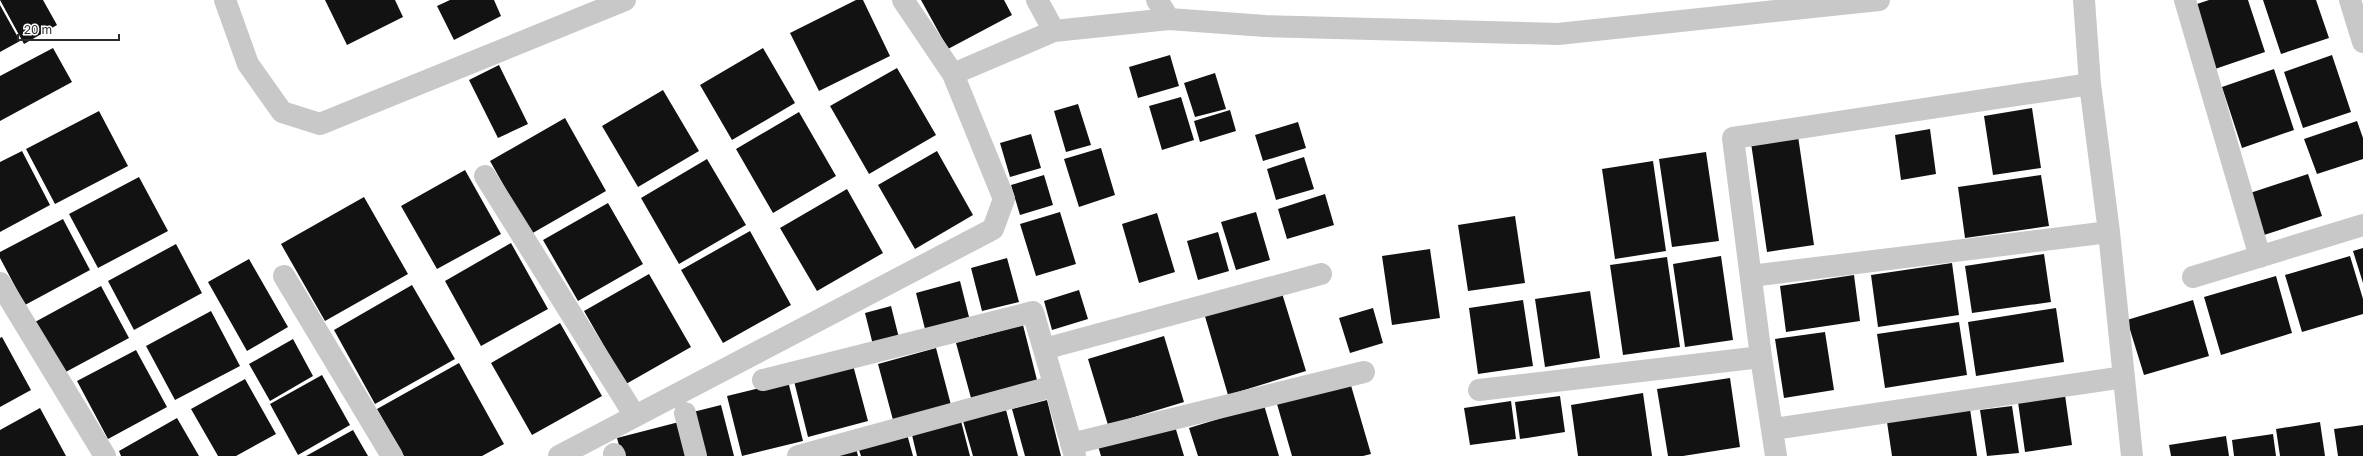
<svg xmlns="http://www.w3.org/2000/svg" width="2363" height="456" viewBox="0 0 2363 456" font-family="'Golos Text',sans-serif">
<rect width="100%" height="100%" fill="#fff"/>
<path fill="#121212" d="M0,0H43L57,25L24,44Z
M325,0H395L403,17L347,45Z
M450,0H494L501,16L454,40L437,6Z
M856,0H863L890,56L819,91L790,33Z
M921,0H1004L1012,15L948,49Z
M2209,0H2248L2265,52L2215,69L2194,5Z
M2263,0H2316L2329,38L2281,54Z
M0,5L20,41L0,52Z
M53,48L72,82L0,121V76Z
M763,48L795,103L732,140L700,85Z
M1170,55L1179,86L1138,98L1129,67Z
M2332,55L2351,112L2303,128L2284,72Z
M499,65L528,124L498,138L469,80Z
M897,68L936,135L869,174L830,106Z
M2274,69L2294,130L2242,148L2222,87Z
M1215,73L1226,109L1195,117L1184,83Z
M663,90L699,151L638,187L602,126Z
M1181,97L1194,140L1162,150L1149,106Z
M1078,104L1091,145L1066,152L1054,111Z
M2032,108L2041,168L1993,175L1984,116Z
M1230,110L1236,131L1200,142L1194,121Z
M99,111L128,166L55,204L26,149Z
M799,112L836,176L773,213L736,149Z
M565,118L606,191L531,234L490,161Z
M2357,121L2363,138V159L2317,174L2304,139Z
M1298,122L1306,148L1263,161L1255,135Z
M1930,129L1936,174L1901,180L1895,135Z
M1031,134L1041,168L1010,177L1000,143Z
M1798,136L1814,245L1767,252L1751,143Z
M1101,148L1115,195L1079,207L1064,159Z
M22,151L50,205L0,232V162Z
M937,151L973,215L915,249L878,185Z
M1706,152L1719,241L1672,247L1659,159Z
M1304,157L1314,189L1276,200L1267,169Z
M707,159L746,225L679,264L641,198Z
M1653,161L1666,251L1615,259L1602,169Z
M465,170L501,234L437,269L401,206Z
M2308,174L2322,216L2261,236L2247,194Z
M1044,175L1053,205L1020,215L1011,185Z
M2041,175L2049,226L1965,238L1958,187Z
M139,177L168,231L98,268L69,214Z
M847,189L883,253L817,291L780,228Z
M1325,194L1334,225L1287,239L1278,209Z
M364,197L408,274L325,321L281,244Z
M608,203L643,264L578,301L543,240Z
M1060,212L1076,264L1036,276L1020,224Z
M1256,212L1270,260L1236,270L1221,222Z
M1157,213L1175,272L1139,283L1122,224Z
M1515,216L1525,283L1468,291L1458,225Z
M63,219L90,270L25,305L0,258V252Z
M750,231L791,305L723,343L681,270Z
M1218,232L1229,271L1198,280L1187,241Z
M511,243L548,309L481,346L445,281Z
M176,244L202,293L134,330L108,281Z
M2363,248V283L2353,251Z
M1430,249L1440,318L1392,325L1382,256Z
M2044,254L2051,302L1972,313L1965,266Z
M1721,256L1733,340L1685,347L1673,264Z
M2350,256L2363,299V314L2302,332L2285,275Z
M1667,257L1680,347L1623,355L1610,265Z
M1007,258L1019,302L982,311L971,268Z
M249,259L288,327L247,351L208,282Z
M1952,263L1959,315L1878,327L1871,275Z
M649,274L691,347L626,384L584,311Z
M1854,275L1860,321L1786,332L1780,286Z
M2276,276L2292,333L2221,355L2204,297Z
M960,281L969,317L925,329L916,293Z
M412,285L455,359L375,404L334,330Z
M101,286L129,338L62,374L35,322Z
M1079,290L1088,319L1052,330L1044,301Z
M1281,290L1306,371L1228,395L1204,313Z
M1590,291L1600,358L1545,367L1535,299Z
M1523,300L1533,366L1478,374L1469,308Z
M2193,300L2209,356L2144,375L2127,320Z
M891,306L899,338L873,345L865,313Z
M1373,308L1383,343L1350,353L1339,318Z
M2056,308L2064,362L1976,376L1968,322Z
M211,311L240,366L175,400L146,346Z
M1959,322L1967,375L1885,388L1877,334Z
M560,323L602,396L532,435L491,363Z
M1023,325L1037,380L971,398L956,343Z
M1825,332L1834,390L1784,398L1775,339Z
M1164,336L1184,402L1108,425L1088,359Z
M2,337L31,390L0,407V338Z
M293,339L313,376L270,401L249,364Z
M936,348L951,405L893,420L878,364Z
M136,350L167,407L108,439L77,381Z
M459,363L504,444L482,456H404L377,409Z
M853,365L868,421L808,437L794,381Z
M322,375L350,425L298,455L270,404Z
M1730,378L1740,447L1683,456H1668L1657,389Z
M245,379L276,434L236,456H218L191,409Z
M788,381L803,441L742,456L727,396Z
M1350,382L1371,454L1363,456H1292L1277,404Z
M1643,393L1652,456H1578L1571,405Z
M2065,395L2072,445L2025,452L2018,402Z
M1560,396L1565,432L1520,439L1515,402Z
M1047,400L1061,456H1025L1012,409Z
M1511,401L1516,439L1470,445L1464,408Z
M721,405L734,456H704L693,412Z
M1264,405L1279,456H1198L1189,428Z
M2012,406L2019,453L1987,456L1980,410Z
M40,408L66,456H0V430Z
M1970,409L1977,456H1892L1887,422Z
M1006,410L1018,456H973L963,421Z
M177,418L199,456H121L119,451Z
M961,421L970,456H917L912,435Z
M679,422L688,456H622L617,438Z
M2320,422L2325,456H2280L2276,429Z
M1174,423L1184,456H1101L1098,446Z
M2363,425V456H2338L2334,429Z
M353,430L368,456H306Z
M907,434L913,456H861L858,447Z
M2273,434L2276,456H2234L2232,440Z
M2226,436L2229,456H2171L2169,445Z
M856,448L858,456H826Z"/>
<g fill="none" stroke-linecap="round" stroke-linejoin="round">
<path stroke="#c8c8c8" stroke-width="22" d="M225,0L248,64L282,112L320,124L625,0
M1037,0L1054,31
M1157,0L1169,19
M2084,0L2090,84L2109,232L2132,456
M2185,0L2260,257
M2350,0L2363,42
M953,74L1054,31L1169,19L1265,26L1558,34L1879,0
M485,176L635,416
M284,276L392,456
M1751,276L2109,232
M2193,277L2363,225
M0,283L105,456
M1044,349L1321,274
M763,380L1033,312L1075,456
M1479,390L1761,357
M685,413L696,456
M1773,429L2124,377
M1071,444L1364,372
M614,454L615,456
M559,456L993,229L1004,199L953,74L903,0
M798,456L1054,386
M1776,456L1761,357L1733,138L2090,84"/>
</g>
<path d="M18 34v6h101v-6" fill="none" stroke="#2b2b2b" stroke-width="2"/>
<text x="24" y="34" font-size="12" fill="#2b2b2b" stroke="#ffffff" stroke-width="3" paint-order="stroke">20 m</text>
</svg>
